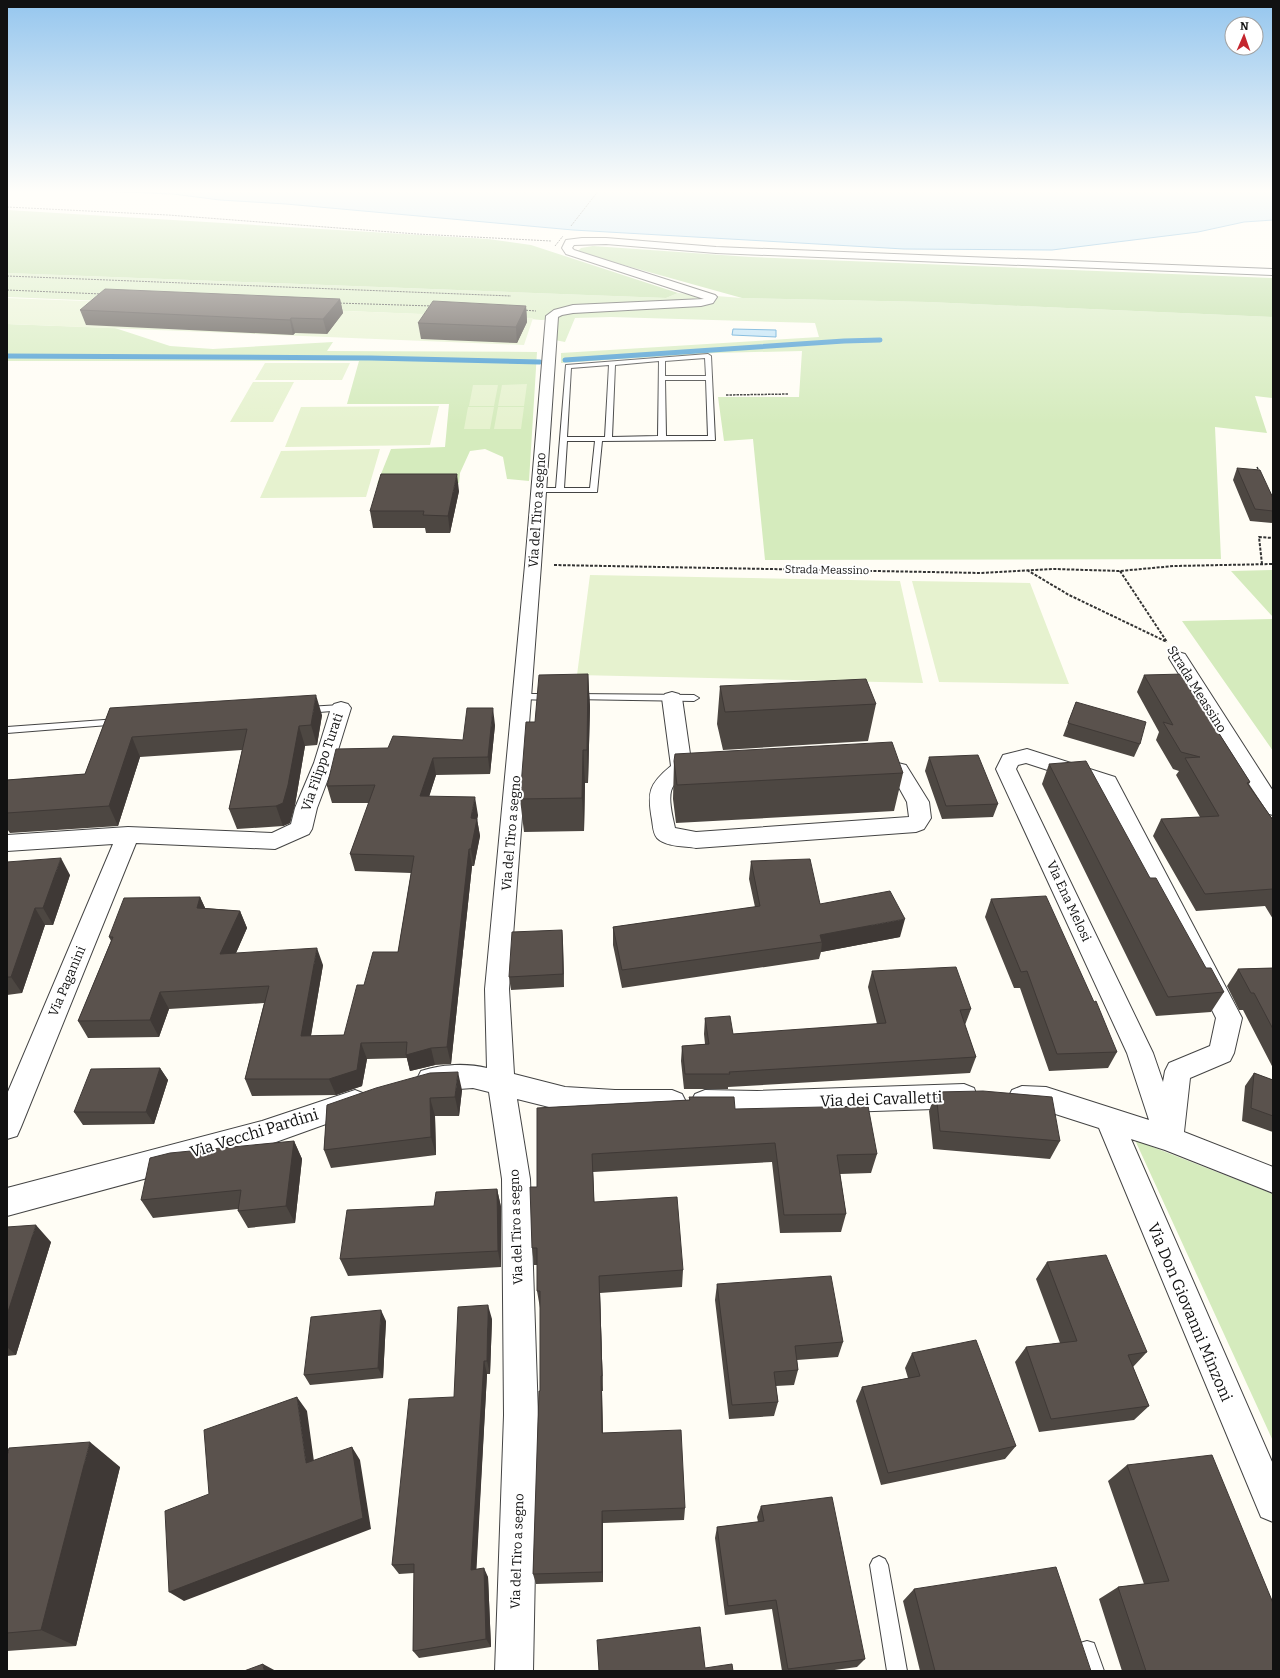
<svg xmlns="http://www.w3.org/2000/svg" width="1280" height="1678" viewBox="0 0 1280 1678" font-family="Bitter,serif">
<rect width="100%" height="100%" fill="#fffdf5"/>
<path fill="#d5ebbd" d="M7,273L666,298L678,293L742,298L928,302L1273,317V398L1255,396L1267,433L1215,427L1221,559L765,560L753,439L724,441L718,397H799L802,351L715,353L561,363V353L819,337L815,323L611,317L575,318L565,342L555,340L557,319L541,320L519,318L7,297Z
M7,324L115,328L170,346L213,349L333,342L327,351L537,352L529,481L507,479L503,457L485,449L470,451L460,473L459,483L377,484L391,449L445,447L449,404H347L359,361H7Z
M1273,570V617L1231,571Z
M1273,619V751L1182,621Z
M1135,1140L1273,1194V1441Z"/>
<path fill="#b9dc9c" d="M7,210L488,239L531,245L678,293L666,298L7,273Z
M593,246L750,257L1273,278V317L928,302L742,298L577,252L581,248Z"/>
<path fill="#e6f2cf" d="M7,298L533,318L524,345L7,324Z
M265,363H350L342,380H255Z
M253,382H294L273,422H230Z
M527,384L524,406H498L502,385Z
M473,385H498L494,406H469Z
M439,406L430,445L285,447L301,407Z
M468,407H494L490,429H464Z
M498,407H524L521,429H494Z
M380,449L366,497L260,498L281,451Z
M590,575L900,581L923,683L577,675Z
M912,581L1030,583L1069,684L939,682Z"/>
<path fill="#b9e0f7" stroke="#3f96cf" d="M76,190H1273V220L1244,222L1198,232L1052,250L904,249L573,230L286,204L220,200L173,194Z
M733,329L776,330V337L732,335Z"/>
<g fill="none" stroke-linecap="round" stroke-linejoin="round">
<path stroke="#3f96cf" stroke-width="5" d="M7,356L371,358L540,362
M565,360L844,341L880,340"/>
<g stroke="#444" stroke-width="2">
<path id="service" d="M708,354L711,356L715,440L602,441L597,492H536L535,490L539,488H556L566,365ZM705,358L706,376H665V361ZM659,361L658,436L612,437L615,365ZM609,365L605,437H567L571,368ZM665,380H706L708,436H666ZM567,441H595L590,488H564Z
M522,694H551L556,697L551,700L519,699L517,697L519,695Z
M574,694L694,695L699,698L694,701L571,699L569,697L571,695Z
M341,705L346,708L344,710L307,713L302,710L307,707Z
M118,719L121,720L123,722L121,724L7,733V727Z
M879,1556L885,1559L888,1565L907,1671H887L870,1565L873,1559Z
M1087,1641L1094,1643L1104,1671H1084L1078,1650L1080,1643Z"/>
</g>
<g stroke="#444" stroke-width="2">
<path id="minor" d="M582,238H606L716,247L1273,269V275L716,253L606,244L574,245L572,248L574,250L715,295L717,297L713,303L701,306L573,313L562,315L558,317L541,565L509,989L514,1074L565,1087L615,1090H672L682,1094L686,1102L682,1110L672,1114H615L565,1111L517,1099L530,1179L538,1415L533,1671H495L504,1415L502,1179L489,1092L473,1088L430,1091L421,1087L417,1079L421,1071C441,1064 467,1063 487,1068L485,989L525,565L546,316L554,310L573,305L704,299L566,254L562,248L566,240Z
M1178,652L1185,654L1273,791V815L1265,813L1169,658L1171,654Z
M672,692L679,694L682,698L692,768C688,776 680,779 674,785C666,794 673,818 675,828L696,832L909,817L907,802L892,775L870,771L867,766L870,761L882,759L906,765L929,802L931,818L924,829L916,832L696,848C684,846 666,847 657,838C653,833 653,826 652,820C647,792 649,784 671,766L662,698L665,694Z
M341,702L348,704L351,708L334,763L317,808L312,829L309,834L275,849L136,843L21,1127L17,1136L7,1139V1094L113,844L7,851V835L128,827L272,833L291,824L295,808L314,763L331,708L334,704Z
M1027,749L1115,777L1242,1018L1234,1053L1230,1061L1190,1078L1184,1132L1273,1167V1193L1165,1150L1131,1139L1273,1464V1522L1261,1517L1099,1128L1046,1111L1022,1110L1012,1106L1008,1098L1012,1090L1022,1086L1046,1087L1149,1120L1127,1053L996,769L1003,755ZM1026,763L1100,787L1216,1018L1210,1046L1169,1063L1165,1071L1163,1082L1153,1053L1016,769L1018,765Z
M964,1084L974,1088L977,1096L974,1104L964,1108L757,1115L705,1114L695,1110L691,1102L695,1094L705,1090L757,1091Z
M355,1090L365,1094L369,1102L365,1110L262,1147L7,1216V1188L262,1121Z"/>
</g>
<path stroke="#333" stroke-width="1" stroke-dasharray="2 1" stroke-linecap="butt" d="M7,207L168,215L417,234L551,241
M571,226L599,190
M7,276L511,296
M7,290L102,294
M337,303L432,306
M523,310L536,311"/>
<path stroke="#333" stroke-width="1.5" stroke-dasharray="2.5 1" stroke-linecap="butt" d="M726,395L789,394
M1257,467L1260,473"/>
<path stroke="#333" stroke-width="2" stroke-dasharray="3 1.5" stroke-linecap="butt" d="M1262,564L1259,537L1273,538
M554,565L982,573L1054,569L1120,571L1174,566L1273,564
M1027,570L1069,595L1167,642
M1120,571L1167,642"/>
<use href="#service" fill="#fff" fill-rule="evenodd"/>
<use href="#minor" fill="#fff" fill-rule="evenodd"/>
<path stroke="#333" stroke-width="1" stroke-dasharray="2 1" stroke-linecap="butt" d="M555,246L563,236"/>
</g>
<path fill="#4d4742" d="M340,299L343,313L327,334L295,333L293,335L86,325L80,310Z
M526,306L527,322L517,343L421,339L418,323Z
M1237,468L1273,511V523L1250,521L1233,480Z
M459,491L450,533H426L425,528H373L370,511Z
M588,674L590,707L588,783H585L584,831L524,832L520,799Z
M1144,675L1216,724L1215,727L1250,782L1249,784L1273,820V919L1265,906L1196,911L1153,836L1161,819L1200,817L1176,775L1179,771L1173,769L1156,740L1159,732L1137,692Z
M720,686L876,704L868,741L723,750L717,724Z
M1076,702L1140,744L1134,757L1063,736Z
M110,708L322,715L317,745L305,746L295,805L290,823L283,826L237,829L229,809L242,750L140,757L118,826L10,833L7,829V780L85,774Z
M495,725L490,774L436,775L429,796L478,815L477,819L480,836L474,866H472L451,1064L435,1065L410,1071L407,1058L367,1059L362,1086L336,1095L252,1096L245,1079L264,1003L169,1009L159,1037L88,1038L78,1021L111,941L109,937L200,897L205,908L240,911L247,928L236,953L323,965L311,1036L344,1035L364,985L398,952L411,873L355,871L350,854L369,803H332L327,786L388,748L463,740Z
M929,757L998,804L993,817L942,819L925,771Z
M674,761L903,773L894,811L676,823L673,799Z
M1049,764L1150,878L1206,968L1224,992L1211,1012L1156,1016L1042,784Z
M751,861L820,904L900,937L821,952L819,959L622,988L613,945V927L755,907L749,879Z
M7,862L70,875L53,925H45L22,993L7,995Z
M991,899L1117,1052L1108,1068L1049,1071L1020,988H1014L985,917Z
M562,930L563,943L564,987L511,990L509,977Z
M1273,968V1068L1243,1010H1239L1227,986L1238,969Z
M872,971L971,1009L965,1025L976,1057L970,1073L728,1087V1089H684L681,1061L682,1046L705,1044L704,1034L705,1018L733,1034L877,1024L868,987Z
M160,1068L168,1080L154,1124L83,1125L74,1112Z
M1254,1073L1273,1080V1132L1242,1121L1245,1086Z
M462,1090L459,1116H435L436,1155L331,1168L324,1150L327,1105Z
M936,1092L1060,1141L1050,1159L933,1149L929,1111Z
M689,1097L735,1109L877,1154L871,1173L840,1174L846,1214L841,1232L780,1233L772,1162L593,1172L594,1202L683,1270L682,1287L600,1293L603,1391H602L603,1433L685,1508L684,1520L603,1523V1582L536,1584L533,1574L540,1391V1308L537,1291V1265H534L532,1248L537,1187V1108L689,1100Z
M294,1141L302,1159L295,1223L248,1228L238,1211V1209L153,1218L141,1200Z
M497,1189L501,1207V1267L348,1276L340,1259L434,1206Z
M7,1227L51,1242L16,1355L7,1356Z
M1047,1262L1147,1352L1133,1367L1149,1406L1134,1420L1039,1432L1015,1362L1026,1347L1060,1343L1036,1279Z
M717,1284L843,1342L838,1357L797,1360L798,1370L794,1385L776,1386L778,1402L774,1416L729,1419L715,1300Z
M492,1319L490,1374H487L476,1569L488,1577L491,1647L419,1658L413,1651L414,1573L399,1574L392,1565L454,1397Z
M386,1321L383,1378L310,1385L304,1375Z
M912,1353L1016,1446L1005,1459L881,1485L856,1401L862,1387L908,1378L905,1368Z
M7,1456L120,1467L76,1646L7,1651Z
M1127,1465L1273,1671H1122L1099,1599L1118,1587L1144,1584L1108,1481Z
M761,1506L865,1659L857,1667L827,1671H782L772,1609L725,1615L715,1538L717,1527L758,1522L757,1517Z
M914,1589L1091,1671H920L903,1601Z"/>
<path fill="#3f3936" d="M340,299L343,313L327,334L323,319Z
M526,306L527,322L517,343L516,327Z
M291,318L295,333L293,335L290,320Z
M457,474L459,491L450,533L448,516Z
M588,674L590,707L588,783L587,750Z
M316,695L322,715L317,745L311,725Z
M493,708L495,725L490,774L488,757Z
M299,726L305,746L295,805L290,823L283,826L276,806Z
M132,737L140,757L118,826L109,806Z
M583,750L585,783L584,831L582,798Z
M433,758L436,775L424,813L420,796Z
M475,797L478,815L474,836L471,818Z
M477,819L480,836L474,866L471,849Z
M469,849L472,866L451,1064L447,1047Z
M61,858L70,875L53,925L43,908Z
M200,897L208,914L197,908Z
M35,908L45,925L22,993L11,977Z
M240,911L247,928L228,971L220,954Z
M905,919L900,937L821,952L822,942L820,935Z
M562,930L563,943L564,987L563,974Z
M317,948L323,965L308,1052L301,1036Z
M160,992L169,1009L159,1037L150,1020Z
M361,1043L367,1059L362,1086L336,1095L329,1079Z
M431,1048L435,1065L410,1071L406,1055Z
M160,1068L168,1080L154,1124L146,1112Z
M458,1072L462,1090L459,1116L455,1097Z
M430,1098L435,1116L436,1155L431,1137Z
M294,1141L302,1159L295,1223L286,1206Z
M592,1154L593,1172L595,1221L594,1202Z
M497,1189L501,1207V1267L498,1251Z
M36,1225L51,1242L16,1355L7,1347V1315Z
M599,1276L600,1293L603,1391L602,1376Z
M488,1305L492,1319L490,1374L487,1361Z
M381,1310L386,1321L383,1378L378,1368Z
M484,1361L487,1374L476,1578L471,1570Z
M601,1376L602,1391L603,1447L602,1433Z
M297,1397L307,1411L316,1476L306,1463Z
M90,1442L120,1467L76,1646L41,1630Z
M352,1447L360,1460L371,1529L184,1601L169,1592Z
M602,1511L603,1523V1582L602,1572Z
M484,1568L488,1577L491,1647L486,1639Z
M263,1664L276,1671H264Z"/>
<path fill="#5a524d" stroke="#3f3936" d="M105,289L340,299L323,319L291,318L290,320L80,310Z
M433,301L526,306L516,327L418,323Z
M1237,468L1260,470L1273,498V511L1255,509Z
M381,474H457L448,516L423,515L424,511H370Z
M588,674L587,750H583L582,798L520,799L526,722H535L539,675Z
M1184,674L1216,724H1213L1250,782L1247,783L1273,820V889L1205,894L1161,819L1219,816L1185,758L1200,757L1181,752L1163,722L1173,725L1144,675Z
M866,679L876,704L725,712L720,686Z
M316,695L311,725L299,726L288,785L283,803L276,806L229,809L247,729L132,737L109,806L7,813V780L85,774L110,708Z
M1076,702L1146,722L1140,744L1068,723Z
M467,708H493L488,757L433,758L420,796L475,797L471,818L477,819L471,849H469L447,1047L431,1048L406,1055L407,1042L361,1043L357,1070L329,1079H245L269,986L160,992L150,1020L78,1021L113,937H109L124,898L200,897L197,908L240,911L220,954L317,948L301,1036L344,1035L357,985H364L373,952H398L414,856L350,854L375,785L327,786L336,749L388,748L393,736L463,740Z
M892,742L903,773L677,785L674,761L675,754Z
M978,755L998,804L946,806L929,757Z
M1086,761L1150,878H1156L1206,968H1211L1224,992L1168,997L1049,764Z
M61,858L43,908H35L11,977H7V862Z
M810,859L820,904L890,891L905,919L820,935L822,942L622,970L613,927L760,906L751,861Z
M1046,896L1094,1002L1096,1001L1117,1052L1057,1054L1027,971L1021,972L991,899Z
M562,930L563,974L509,977L512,932Z
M956,967L971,1009L960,1010L976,1057L729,1072L730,1074H685L682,1046L709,1044L705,1018L730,1016L733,1034L886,1023L872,971Z
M1273,968V1029L1254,993H1251L1238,969Z
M160,1068L146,1112H74L91,1069Z
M458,1072L455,1097L430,1098L431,1137L324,1150L327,1105L376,1088L430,1073Z
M1254,1073L1273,1080V1116L1251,1108Z
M983,1091L1052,1097L1060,1141L940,1131L936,1092Z
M689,1097H734L735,1109L868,1106L877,1154L837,1155L846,1214L784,1215L775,1143L592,1154L594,1202L677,1197L683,1270L599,1276L602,1376H601L602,1433L681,1430L685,1508L602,1511V1572L533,1574L539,1391H540V1291H537V1248H532L530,1187H537V1108L690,1100Z
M294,1141L286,1206L238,1211L241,1190L141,1200L150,1158L170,1153Z
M497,1189L498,1251L340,1259L347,1210L434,1206L436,1192Z
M36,1225L7,1315V1227Z
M1106,1255L1147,1352L1128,1355L1149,1406L1051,1419L1026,1347L1077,1341L1047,1262Z
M831,1276L843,1342L795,1346L798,1370L774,1372L778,1402L732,1405L717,1284Z
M488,1305L487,1361H484L471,1570L484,1568L486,1639L413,1651L414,1564L392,1565L409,1399L454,1397L458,1307Z
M381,1310L378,1368L304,1375L311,1317Z
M976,1340L1016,1446L888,1473L862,1387L920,1376L912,1353Z
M297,1397L306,1463L352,1447L363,1518L169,1592L165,1511L209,1494L204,1430Z
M90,1442L41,1630L7,1633V1456L9,1448Z
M1212,1455L1273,1603V1671H1146L1118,1587L1169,1581L1127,1465Z
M832,1497L865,1659L788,1669L776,1600L728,1606L717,1527L764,1521L761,1506Z
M1056,1567L1091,1671H935L914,1589Z
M700,1627L705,1668L732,1664L733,1671H599L597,1640Z
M263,1664L264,1671H244Z"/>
<linearGradient id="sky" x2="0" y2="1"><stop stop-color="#95c6ee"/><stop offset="0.45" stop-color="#fffefa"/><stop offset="1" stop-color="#fffefa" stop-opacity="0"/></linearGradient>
<rect width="1280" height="425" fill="url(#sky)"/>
<g text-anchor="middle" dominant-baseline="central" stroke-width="4" stroke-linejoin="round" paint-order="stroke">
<g font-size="11" fill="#111" stroke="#fff">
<text transform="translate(827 570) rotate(1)">Strada Meassino</text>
</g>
<g font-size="13" fill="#111" stroke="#fff">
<text transform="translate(537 510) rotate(-86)">Via del Tiro a segno</text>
<text transform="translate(1197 689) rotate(58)">Strada Meassino</text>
<text transform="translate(322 762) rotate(-71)">Via Filippo Turati</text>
<text transform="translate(511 833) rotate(-85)">Via del Tiro a segno</text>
<text transform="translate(1069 901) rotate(65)">Via Ena Melosi</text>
<text transform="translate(67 981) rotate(-67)">Via Paganini</text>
<text transform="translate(516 1227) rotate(-92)">Via del Tiro a segno</text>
<text transform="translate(517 1551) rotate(-88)">Via del Tiro a segno</text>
</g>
<g font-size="16" fill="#111" stroke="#fff">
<text transform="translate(881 1099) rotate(-2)">Via dei Cavalletti</text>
<text transform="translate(254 1133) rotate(-17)">Via Vecchi Pardini</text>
<text transform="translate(1190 1312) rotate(67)">Via Don Giovanni Minzoni</text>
</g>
</g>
<rect width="1280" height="1678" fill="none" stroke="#111111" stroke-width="16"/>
<g transform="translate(1244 36) rotate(2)"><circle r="19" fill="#ffffff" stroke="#a0a0a0"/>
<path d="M0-3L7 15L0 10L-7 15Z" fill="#c4262e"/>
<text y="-6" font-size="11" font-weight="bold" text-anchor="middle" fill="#111111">N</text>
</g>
</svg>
